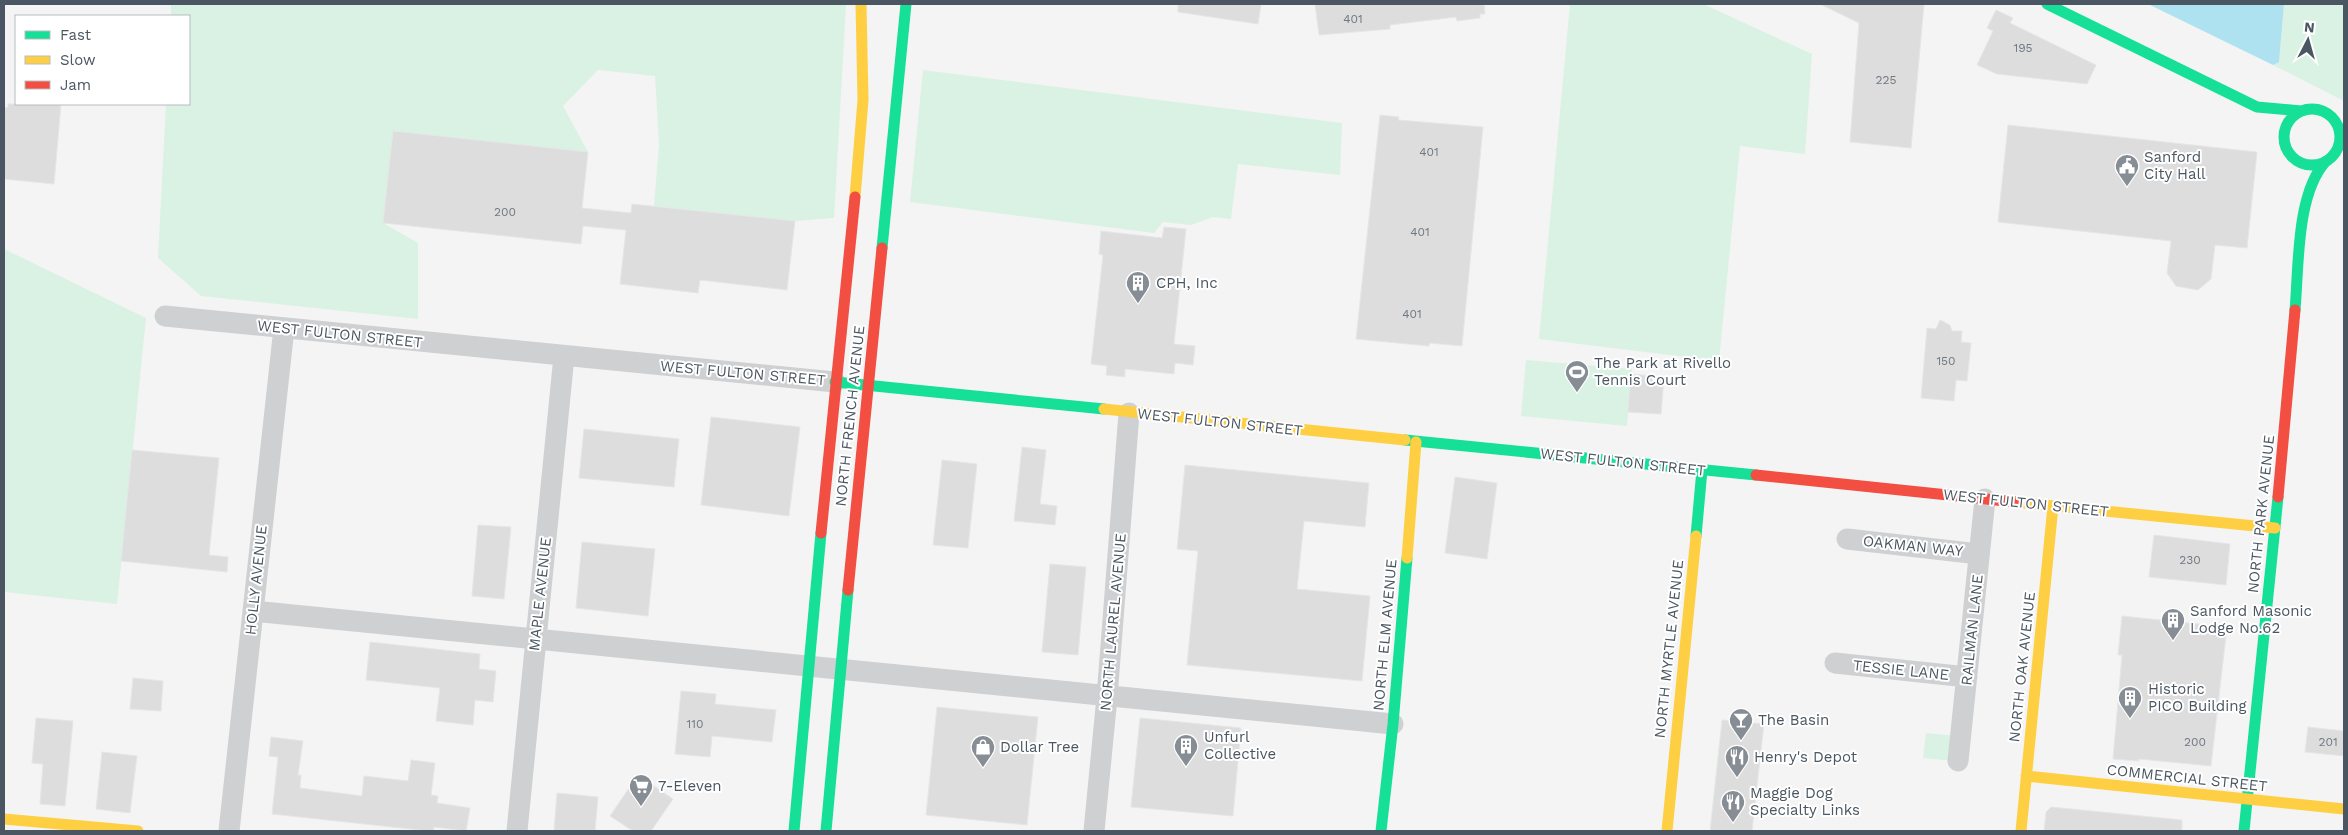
<svg xmlns="http://www.w3.org/2000/svg" width="2348" height="835" viewBox="0 0 2348 835" font-family="'Work Sans',sans-serif">
<rect width="100%" height="100%" fill="#f4f4f4"/>
<path fill="#d9f2e3" d="M171,4H846L834,218L795,221L654,206L659,144L655,76L598,70L563,106L588,152L393,131L383,223L418,243V319L201,296L158,258L166,104H189V16H171Z
M1570,4H1703L1812,54L1805,154L1740,146L1719,361L1539,339Z
M2284,4H2344V101L2273,65L2279,62Z
M923,70L1342,123L1340,175L1238,164L1231,219L1213,217L1191,225L1163,222L1154,233L910,202Z
M4,249L146,318L117,604L4,592Z
M1526,360L1632,369L1627,426L1521,416Z
M1926,733L1958,736L1955,761L1923,758Z"/>
<path fill="#aee2f0" d="M2148,4H2284L2279,62L2273,65Z"/>
<path fill="#ddddde" stroke="#e5e6e7" d="M1178,4H1261L1258,24L1178,12Z
M1315,4H1484L1485,14H1480V18L1457,21L1456,17L1390,25V29L1319,35Z
M1820,4H1924L1911,148L1850,142L1859,23Z
M1996,10L2013,18L2010,23L2096,65L2087,84L1997,74L1977,65L1993,31L1987,28Z
M8,104H61L54,184L4,179V107L8,108Z
M1380,115L1399,117L1398,120L1483,127L1462,346L1430,343L1429,346L1356,339Z
M2008,125L2257,152L2247,248L2215,245L2211,279L2198,290L2176,286L2167,273L2171,241L1998,222Z
M393,131L588,152L582,208L631,213L632,204L795,221L787,290L700,280L698,293L620,284L626,230L583,226L581,244L383,223Z
M1164,227L1186,229L1174,344L1195,346L1193,365L1175,363L1174,374L1125,369V377L1106,375L1107,366L1091,364L1103,255L1099,254L1101,231L1162,238Z
M1940,320L1950,325L1952,331H1962L1961,342L1971,343L1967,381L1956,380L1954,401L1921,398L1927,328L1936,329Z
M1631,374L1664,377L1661,414L1628,412Z
M711,417L800,427L789,516L701,505Z
M584,429L679,439L674,487L579,478Z
M1022,447L1046,450L1040,504L1057,506L1055,525L1014,521Z
M132,450L219,458L209,555L228,557L227,572L121,561Z
M942,460L977,464L968,548L933,545Z
M1185,465L1369,483L1365,527L1304,521L1297,589L1370,596L1362,681L1187,665L1198,551L1177,549Z
M1455,477L1497,483L1487,559L1445,553Z
M478,525L511,527L504,599L472,596Z
M2154,535L2230,544L2226,585L2149,577Z
M582,542L655,549L648,616L576,608Z
M1050,564L1086,567L1078,655L1042,652Z
M2122,616L2227,627L2211,766L2139,759V761L2113,759L2122,655H2118Z
M370,642L480,654L479,669L496,671L493,702L475,700L473,725L436,721L440,688L366,680Z
M133,678L163,681L161,711L130,709Z
M681,691L716,694L715,704L776,710L772,742L712,736L710,757L675,754Z
M937,707L1038,717L1027,825L926,815Z
M36,718L73,721L65,806L40,804L43,764L32,763Z
M1140,718L1241,728L1233,816L1131,807Z
M1722,720L1764,724L1752,831H1710Z
M2308,727L2344,731V756L2305,752Z
M271,737L303,741L298,775H301L300,788L362,796L364,776L408,781L411,760L435,763L431,795L438,796L437,803L470,808L466,831L434,827L433,831H429L272,814L278,757L269,756Z
M102,752L137,756L130,813L96,809Z
M638,775L673,799L651,831H633L610,816Z
M557,793L598,797L595,831H554Z
M2051,807L2182,820V831H2044L2046,812Z"/>
<g fill="none" stroke-linecap="round" stroke-linejoin="round">
<path stroke="#ced0d2" stroke-width="21" d="M165,316L835,382
M1847,539L1979,554
M253,611L1393,724
M1835,663L1967,677
M1958,761L1985,499
M229,831L284,328
M517,831L564,356
M1094,831L1107,697L1129,413"/>
<path stroke="#16e098" stroke-width="11" d="M2047,4L2257,107L2301,111
M2284 137a28 28 0 1 1 56 0a28 28 0 1 1-56 0Z
M882,248L906,4
M2295,310C2299,265 2296,194 2326,161
M835,382L1104,409
M1405,440L1756,475
M1696,536L1702,470
M794,831L821,533
M826,831L848,590
M1381,831L1393,724L1407,558
M2244,831L2278,497"/>
<path stroke="#ffcf43" stroke-width="11" d="M855,197L863,100L861,4
M1104,409L1405,440
M2015,502L2275,528
M1407,558L1416,442
M2026,776L2344,809
M4,819L138,831
M1667,831L1696,536
M2021,831L2053,506"/>
<path stroke="#f24e42" stroke-width="11" d="M1756,475L2015,502
M2278,497L2295,310
M821,533L855,197
M848,590L882,248"/>
</g>
<defs>
<g id="civic-pin" transform="scale(1.25)"><path d="M0 17L-7.5 6A9.5 9.5 0 1 1 7.5 6Z" fill="#868d94" stroke="#fff"/><path d="M-.6-6.5H3V-4.5H.6V-3L4-1V1h2V6H-6V1h2V-1L-.6-3ZM-1.2 2.5V6h2.4V2.5Z" fill="#fff"/></g>
<g id="building-pin" transform="scale(1.25)"><path d="M0 17L-7.5 6A9.5 9.5 0 1 1 7.5 6Z" fill="#868d94" stroke="#fff"/><path d="M-4-6H4V6H1V3H-1V6H-4ZM-2.5-4.3h1.7v1.8h-1.7ZM.8-4.3h1.7v1.8H.8ZM-2.5-1h1.7V.8h-1.7ZM.8-1h1.7V.8H.8Z" fill="#fff"/></g>
<g id="stadium-pin" transform="scale(1.25)"><path d="M0 17L-7.5 6A9.5 9.5 0 1 1 7.5 6Z" fill="#868d94" stroke="#fff"/><path d="M0-5a6.5 5 0 1 0 0 10a6.5 5 0 1 0 0-10ZM-3.5-1.8h7v3.6h-7Z" fill="#fff"/></g>
<g id="bar-pin" transform="scale(1.25)"><path d="M0 17L-7.5 6A9.5 9.5 0 1 1 7.5 6Z" fill="#868d94" stroke="#fff"/><path d="M-6-5H6L.8 .8V4.5H3.5V6h-7V4.5H-.8V.8Z" fill="#fff"/></g>
<g id="shop-pin" transform="scale(1.25)"><path d="M0 17L-7.5 6A9.5 9.5 0 1 1 7.5 6Z" fill="#868d94" stroke="#fff"/><path d="M-5-2.5h2.3a2.7 3.5 0 0 1 5.4 0H5L5.5 6h-11ZM-1.5-2.5h3a1.5 2.3 0 0 0-3 0Z" fill="#fff"/></g>
<g id="restaurant-pin" transform="scale(1.25)"><path d="M0 17L-7.5 6A9.5 9.5 0 1 1 7.5 6Z" fill="#868d94" stroke="#fff"/><path d="M-5-6h1v4h1v-4h1v4h1v-4h1v5L-1.5 .5V6h-2V.5L-5-1ZM5-6V6H3V1.5H1.5Q1.5-4 5-6Z" fill="#fff"/></g>
<g id="supermarket-pin" transform="scale(1.25)"><path d="M0 17L-7.5 6A9.5 9.5 0 1 1 7.5 6Z" fill="#868d94" stroke="#fff"/><path d="M-6-5.5h2.5l.6 2H6L4.5 2H-2.5L-4.4-4H-6ZM-1.5 3.2a1.3 1.3 0 1 0 .1 0ZM3 3.2a1.3 1.3 0 1 0 .1 0Z" fill="#fff"/></g>
</defs>
<g fill-rule="evenodd">
<use href="#civic-pin" x="2127" y="166"/>
<use href="#building-pin" x="1138" y="283"/>
<use href="#stadium-pin" x="1577" y="372"/>
<use href="#building-pin" x="2173" y="620"/>
<use href="#building-pin" x="2130" y="698"/>
<use href="#bar-pin" x="1741" y="720"/>
<use href="#building-pin" x="1186" y="746"/>
<use href="#shop-pin" x="983" y="747"/>
<use href="#restaurant-pin" x="1737" y="757"/>
<use href="#supermarket-pin" x="641" y="786"/>
<use href="#restaurant-pin" x="1733" y="802"/>
</g>
<g text-anchor="middle" dominant-baseline="central" stroke-width="4" stroke-linejoin="round" paint-order="stroke">
<g font-size="12" fill="#707881">
<text x="1353" y="19">401</text>
<text x="2023" y="48">195</text>
<text x="1886" y="80">225</text>
<text x="1429" y="152">401</text>
<text x="505" y="212">200</text>
<text x="1420" y="232">401</text>
<text x="1412" y="314">401</text>
<text x="1946" y="361">150</text>
<text x="2190" y="560">230</text>
<text x="695" y="724">110</text>
<text x="2195" y="742">200</text>
<text x="2328" y="742">201</text>
</g>
<g font-size="15" fill="#4a5661" stroke="#fff" text-anchor="start">
<text x="2144" y="157">Sanford<tspan x="2144" dy="17">City Hall</tspan></text>
<text x="1156" y="283">CPH, Inc</text>
<text x="1594" y="363">The Park at Rivello<tspan x="1594" dy="17">Tennis Court</tspan></text>
<text x="2190" y="611">Sanford Masonic<tspan x="2190" dy="17">Lodge No.62</tspan></text>
<text x="2148" y="689">Historic<tspan x="2148" dy="17">PICO Building</tspan></text>
<text x="1758" y="720">The Basin</text>
<text x="1204" y="737">Unfurl<tspan x="1204" dy="17">Collective</tspan></text>
<text x="1000" y="747">Dollar Tree</text>
<text x="1754" y="757">Henry's Depot</text>
<text x="658" y="786">7-Eleven</text>
<text x="1750" y="793">Maggie Dog<tspan x="1750" dy="17">Specialty Links</tspan></text>
</g>
<g font-size="15" fill="#4a5661" stroke="#fff">
<text transform="translate(340 334) rotate(6)">WEST FULTON STREET</text>
<text transform="translate(743 373) rotate(5)">WEST FULTON STREET</text>
<text transform="translate(850 416) rotate(-84)">NORTH FRENCH AVENUE</text>
<text transform="translate(1220 422) rotate(6)">WEST FULTON STREET</text>
<text transform="translate(1623 462) rotate(6)">WEST FULTON STREET</text>
<text transform="translate(2026 503) rotate(6)">WEST FULTON STREET</text>
<text transform="translate(2261 514) rotate(-84)">NORTH PARK AVENUE</text>
<text transform="translate(1913 546) rotate(6)">OAKMAN WAY</text>
<text transform="translate(256 580) rotate(-84)">HOLLY AVENUE</text>
<text transform="translate(540 594) rotate(-84)">MAPLE AVENUE</text>
<text transform="translate(1113 622) rotate(-85)">NORTH LAUREL AVENUE</text>
<text transform="translate(1972 630) rotate(-84)">RAILMAN LANE</text>
<text transform="translate(1385 635) rotate(-85)">NORTH ELM AVENUE</text>
<text transform="translate(1669 649) rotate(-84)">NORTH MYRTLE AVENUE</text>
<text transform="translate(2022 667) rotate(-84)">NORTH OAK AVENUE</text>
<text transform="translate(1901 670) rotate(6)">TESSIE LANE</text>
<text transform="translate(2187 778) rotate(6)">COMMERCIAL STREET</text>
</g>
</g>
<rect width="2348" height="835" fill="none" stroke="#4a5661" stroke-width="10"/>
<rect x="15" y="15" width="175" height="90" fill="#ffffff" stroke="#b7bbc0"/>
<rect x="25" y="31" width="25" height="8" fill="#16e098" stroke="#b7bbc0"/>
<text x="60" y="40" font-size="15" fill="#4a5661">Fast</text>
<rect x="25" y="56" width="25" height="8" fill="#ffcf43" stroke="#b7bbc0"/>
<text x="60" y="65" font-size="15" fill="#4a5661">Slow</text>
<rect x="25" y="81" width="25" height="8" fill="#f24e42" stroke="#b7bbc0"/>
<text x="60" y="90" font-size="15" fill="#4a5661">Jam</text>
<g transform="translate(2308 40) rotate(6)" stroke="#ffffff" stroke-width="4" paint-order="stroke">
<path d="M0-4L9 19L0 12L-9 19Z" fill="#4a5661"/>
<text y="-8" font-size="14" font-weight="bold" text-anchor="middle" fill="#4a5661">N</text>
</g>
</svg>
